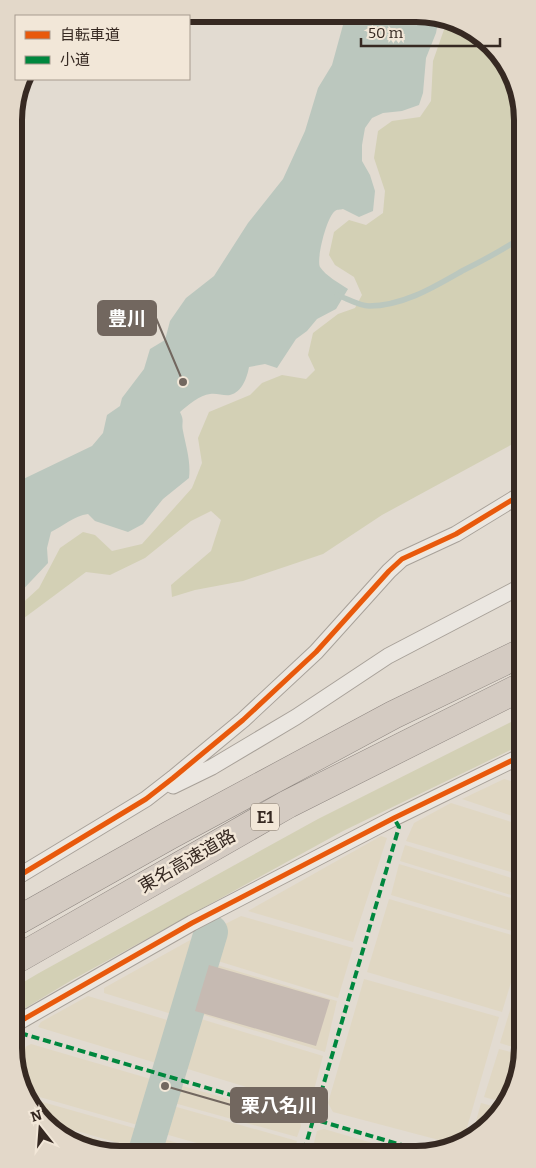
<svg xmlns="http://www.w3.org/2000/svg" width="536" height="1168" viewBox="0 0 536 1168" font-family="Bitter,'Noto Sans JP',serif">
<rect width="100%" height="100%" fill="#e2dbd1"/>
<path fill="#e0d7c3" d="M504,779L521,784V819L462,799Z
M451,803L521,825V875L406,841L414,823Z
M381,836L387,838L353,942L248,911Z
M405,845L521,881V898L400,861Z
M399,864L521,901L522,934L391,895Z
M389,899L522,938V946L502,1012L367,972Z
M241,916L353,948L338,998L208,958L219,927Z
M201,934L206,937L178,1016L104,993V988Z
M207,962L337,1001L325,1052L191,1011Z
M364,979L499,1017L464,1138L454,1144L333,1112L328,1103Z
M88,996L177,1023L166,1066L38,1027L41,1022Z
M514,997L522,1000V1050L500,1043Z
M191,1016L323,1056L311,1101L305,1105L178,1066Z
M31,1044L161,1082L148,1128L29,1094L18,1076L25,1047Z
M499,1049L522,1055L502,1102L484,1097Z
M172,1083L299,1119L301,1126L297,1137L167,1101Z
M32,1099L148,1132L142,1150L46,1122Z
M481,1103L500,1108L496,1118L473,1132Z
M166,1104L297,1141L294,1151L228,1152L158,1132Z
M49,1125L141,1152H100L50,1128Z
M324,1129L400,1151H312L317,1131Z
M157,1137L208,1152H152Z"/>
<path fill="#d3d0b5" d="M447,21L486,40L519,93L520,440L382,515L323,554L243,581L195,590L172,597L171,585L211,551L221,520L211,511L191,521L145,558L110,575L86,572L16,624V609L39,588L60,548L83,532L95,535L112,551L142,544L192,488L202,463L198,438L209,412L250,395L262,383L282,375L306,379L315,370L308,355L313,333L338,314L355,308L362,295L354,277L335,265L329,255L334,232L349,220L366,225L383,213L385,191L374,158L378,131L392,121L420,117L431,101L433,61Z
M521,717V745L343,831L72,980L17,1013V986L39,973L318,819Z"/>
<path fill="#bbc7be" d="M354,15L436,16L439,17L436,33L426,58L423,93L419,105L402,111L383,113L372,118L365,128L362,145V161L370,175L375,191L373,211L359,217L343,209C340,210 337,209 335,211C327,216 316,259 320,267C326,276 339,283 348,289L336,309L317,319L307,331L296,339L277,368L265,364L249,367C247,378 242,392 230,395C224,396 217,393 210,394C200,395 188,405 180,412C185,422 181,422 183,431C186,447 191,461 189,478L163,499L143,524L128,532L95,521L88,514C74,516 63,526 51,532L47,548L48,563L16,597L15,483L92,446L103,433L107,415L120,406L122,398L144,369L150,349L165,340L170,321L186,298L214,276L248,223L283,179L305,131L318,88L332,65L343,25Z"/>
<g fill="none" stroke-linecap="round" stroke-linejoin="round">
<path stroke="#bbc7be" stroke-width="5.5" d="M337,295C346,298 359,306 369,306C403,306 434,287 462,271C482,261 501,251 519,239"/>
<path stroke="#bbc7be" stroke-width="34" d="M145,1152L211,932"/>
</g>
<path fill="#c6bab2" d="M209,965L330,1000L316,1046L195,1011Z"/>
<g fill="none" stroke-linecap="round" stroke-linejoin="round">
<g stroke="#a8a199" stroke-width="17">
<path id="street" d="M173,786L212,767L296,717L388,656L520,587
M17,877L146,799L173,778L243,720L316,652L389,571L402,559L456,534L520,495
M17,1023L192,923L394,818L521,756"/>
</g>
<g stroke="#8e8680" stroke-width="29">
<path id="highway" d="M17,921L170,835L393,715L521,653
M17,959L288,804L521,687"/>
</g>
<use href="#street" stroke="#ebe7e1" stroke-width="15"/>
<use href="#highway" stroke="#d4cbc2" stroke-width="28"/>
<path stroke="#00873e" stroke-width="4" stroke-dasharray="8 4" stroke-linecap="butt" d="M17,1027L20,1033L17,1042
M20,1033L422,1151
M304,1151L399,827L394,818"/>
<g stroke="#f2e7d8" stroke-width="8">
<path id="cycleway" d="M17,877L146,799L173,778L243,720L316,652L389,571L402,559L456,534L520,495
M17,1023L192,923L394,818L521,756"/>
</g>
<use href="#cycleway" stroke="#e8590c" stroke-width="5"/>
</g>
<g text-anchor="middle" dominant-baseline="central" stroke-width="5" stroke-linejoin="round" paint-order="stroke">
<rect fill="#f2e7d8" stroke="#6e6259" stroke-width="1" x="251" y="803.5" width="28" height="27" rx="4"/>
<g font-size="16" font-weight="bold" fill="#362922">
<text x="265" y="817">E1</text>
</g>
<g font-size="18" fill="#362922" stroke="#f2e7d8">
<text transform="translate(187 861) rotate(-30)">東名高速道路</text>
</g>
</g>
<path d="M0 0H536V1168H0ZM120 22H416A98 98 0 0 1 514 120V1048A98 98 0 0 1 416 1146H120A98 98 0 0 1 22 1048V120A98 98 0 0 1 120 22Z" fill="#e3d8c9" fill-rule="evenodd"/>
<path fill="none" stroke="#362922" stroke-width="6" d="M120 22H416A98 98 0 0 1 514 120V1048A98 98 0 0 1 416 1146H120A98 98 0 0 1 22 1048V120A98 98 0 0 1 120 22Z"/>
<path fill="none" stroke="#72675f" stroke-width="2" d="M183 382L156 318M165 1086L231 1105"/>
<g fill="#72675f" stroke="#f2e7d8" stroke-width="2">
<circle cx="183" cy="382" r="5"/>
<circle cx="165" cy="1086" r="5"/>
</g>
<g fill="#72675f" stroke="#72675f" stroke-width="2">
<rect x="98" y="301" width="58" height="34" rx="5"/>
<rect x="231" y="1088" width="96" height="34" rx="5"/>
</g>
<g font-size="19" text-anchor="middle" font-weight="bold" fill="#fff">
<text x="127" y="325">豊川</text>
<text x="279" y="1112">栗八名川</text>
</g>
<rect x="15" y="15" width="175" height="65" fill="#f2e7d8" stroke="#a79b8f"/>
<rect x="25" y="31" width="25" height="8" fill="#e8590c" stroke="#a79b8f"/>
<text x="60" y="40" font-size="15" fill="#362922">自転車道</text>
<rect x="25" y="56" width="25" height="8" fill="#00873e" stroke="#a79b8f"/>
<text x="60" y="65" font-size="15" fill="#362922">小道</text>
<g transform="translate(40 1128) rotate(343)" stroke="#f2e7d8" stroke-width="4" paint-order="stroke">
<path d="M0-4L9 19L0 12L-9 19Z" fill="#362922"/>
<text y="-8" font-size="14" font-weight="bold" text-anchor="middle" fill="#362922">N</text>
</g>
<path d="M361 38v8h139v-8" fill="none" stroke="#362922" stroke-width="2.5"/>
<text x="368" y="38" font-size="15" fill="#362922" stroke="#f2e7d8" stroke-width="4" paint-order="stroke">50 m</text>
</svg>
